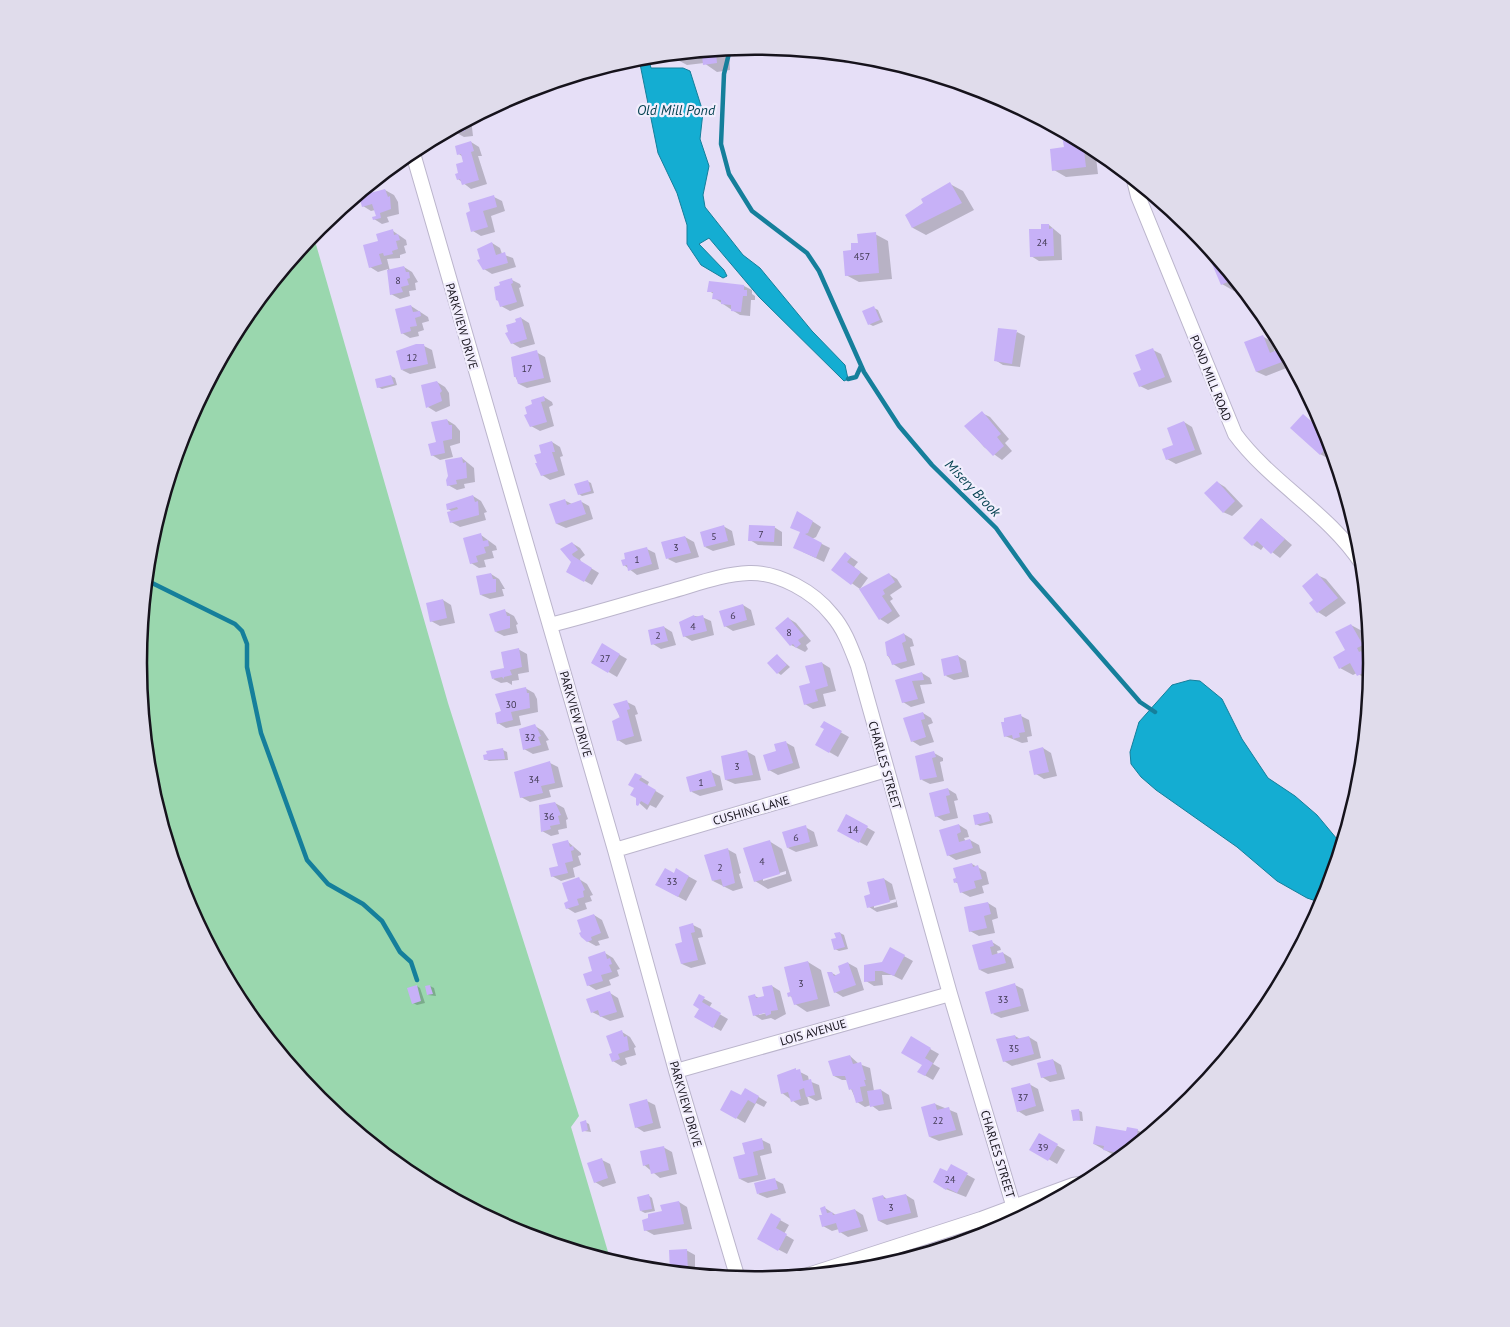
<svg xmlns="http://www.w3.org/2000/svg" width="1510" height="1327" viewBox="0 0 1510 1327" font-family="'PT Sans',sans-serif">
<rect width="100%" height="100%" fill="#e6dff7"/>
<path fill="#9ad7ae" d="M313,234L448,703L579,1116L571,1127L611,1262L519,1234L412,1177L318,1100L242,1006L185,899L150,784L138,663L150,543L185,427L242,320Z"/>
<path fill="#14add2" stroke="#157f9b" d="M663,55V59L649,61L651,68H683L690,71L703,112L700,139L709,166L703,195L705,207L743,255L760,268L812,331L845,365L848,379L844,381L759,297L709,238L699,244L724,270L727,276L723,278L701,265L687,244V225L677,193L658,153L639,59Z
M1190,680L1200,681L1222,699L1242,739L1268,778L1295,796L1317,815L1342,845L1325,899L1316,901L1307,898L1277,881L1237,847L1156,790L1141,777L1131,764L1130,752L1139,722L1172,685Z"/>
<path fill="#0003" fill-rule="evenodd" d="M729,49L730,70L717,72L704,63L687,65L674,58L673,54Z
M833,54L855,56L854,64L845,63Z
M471,119L473,136L464,137L455,132L454,128Z
M1072,137L1095,149L1098,174L1066,177L1054,170Z
M471,142L479,147L482,156H478L487,184L471,189L458,179L465,163L463,157L459,154Z
M387,171V176L381,177L382,183L369,186Z
M950,184L963,191L974,210L926,235L913,228L907,215Z
M385,190L394,195L398,202L399,214L387,217L389,222L382,224L374,219L377,216L375,210L371,211L363,206Z
M494,197L502,201L505,211L491,216L495,232L481,236L473,231L472,212Z
M1049,225L1061,235L1062,260L1039,261L1031,256L1042,230Z
M393,231L406,240L407,245L404,246L406,253L400,255V258L387,259L390,271L404,267L412,272L418,282L415,283L416,290L409,291L410,296L400,299L391,294L388,269L378,272L370,267L380,242Z
M875,234L888,241L892,279L859,282L846,275L853,251L859,244Z
M1202,240L1241,288L1234,291L1222,284Z
M492,243L500,248L502,254L513,258L516,267L492,274L484,269Z
M512,280L520,284L521,287L519,288L524,306L510,311L501,306Z
M744,286L752,290V294L755,296V300H751L750,316L740,315L732,310L714,298V294L709,291Z
M411,306L428,317L429,321L422,323L424,330L418,332L419,336L410,338L402,333Z
M874,308L878,310L883,322L873,326L869,324Z
M521,318L529,323L535,344L520,348L512,343L517,323Z
M1017,332L1025,336L1020,367L1003,365L995,360Z
M1262,336L1271,341L1275,352L1285,356L1289,367L1266,376L1257,372L1246,343Z
M424,346L432,350L436,368L410,374L402,370Z
M1153,350L1161,354L1172,382L1148,390L1140,386L1143,371Z
M536,352L545,357L551,382L527,388L519,384L515,376Z
M391,376L395,378L397,385L382,389L378,387Z
M437,382L445,387L449,393L450,406L436,412L428,407L422,386Z
M544,397L552,402L553,405L549,407L554,426L540,431L531,426L526,415Z
M982,413L990,417L1009,439L1005,443L1012,451L1002,460L984,447L966,426Z
M1303,415L1324,431L1326,429L1333,454L1329,459L1320,454Z
M447,420L455,425L460,431V443L450,446L453,457L440,460L432,455Z
M1184,422L1192,427L1202,454L1176,464L1167,459Z
M552,442L560,447L563,456L560,457L565,475L550,480L542,475L543,454Z
M462,458L474,468L475,482L464,484L465,488L457,490L448,485Z
M587,481L591,483L594,493L582,496L579,494Z
M1217,482L1225,487L1243,506L1232,516L1223,512Z
M473,496L481,501L487,512L484,513L486,520L460,527L451,522L453,512L448,509Z
M564,500L572,504L580,501L589,506L593,519L566,528L557,524L551,505Z
M806,517L821,527L816,537L812,539L830,548L824,562L803,552Z
M1262,519L1292,545L1280,558L1264,546L1261,550L1253,545Z
M723,526L732,531L735,545L713,551L705,547Z
M774,527L782,532V546L758,545L750,540Z
M481,535L496,546L497,550L492,551L494,558L484,560L486,567L479,568L471,563Z
M685,537L694,542L699,557L676,563L668,559Z
M572,543L580,548L585,555L580,559L581,562L599,573L592,585L567,571L572,562L562,549Z
M647,549L655,553L659,569L637,575L624,565L627,560Z
M845,553L858,562L854,567L868,578L860,589L833,570Z
M491,574L499,579L505,589H502L504,596L490,599L481,595Z
M889,574L897,579L902,587L890,595L893,599L890,601L900,616L888,624L880,619L861,589Z
M1317,575L1326,579L1346,603L1326,617L1318,612L1315,600Z
M443,600L451,605L455,623L440,626L431,621Z
M743,605L751,610L755,625L733,631L725,626Z
M505,611L514,616L518,624L516,625L518,633L504,636L496,632Z
M694,616L702,617L711,621L714,635L692,641L684,636Z
M788,618L796,623L811,641L806,645L808,649L805,652L791,645L776,628Z
M1351,625L1364,632L1370,645L1371,655L1369,656L1372,664L1370,682L1357,673L1353,675L1340,668L1347,651Z
M664,627L672,632L676,645L661,649L653,644Z
M904,634L912,639L914,646L910,647L915,665L901,669L893,664L888,656Z
M603,645L627,659L617,677L592,662Z
M518,649L527,654L529,672L518,674L519,680L512,681V685L507,682L501,683L493,679L506,669Z
M777,655L790,667L781,675L778,673Z
M958,656L966,661L969,677L954,680L946,676Z
M822,663L830,668L836,691L823,694L826,706L813,709L805,704Z
M922,673L930,678L932,684L920,685L925,703L911,707L903,702L897,680Z
M525,688L534,693L537,699L538,712L519,716L521,725L506,728L498,723L503,712Z
M627,702L635,706L638,714L635,715L642,741L626,745L618,740L621,720L615,705Z
M923,713L931,718L933,723L928,725L934,742L920,746L912,741Z
M1021,716L1029,720L1032,736L1027,737L1028,742L1022,743L1005,736Z
M824,723L849,737L838,757L817,745L826,729Z
M535,726L543,731L549,740L546,741L549,750L533,754L524,749Z
M785,742L794,747L800,768L778,775L769,770Z
M1043,748L1051,753L1057,776L1044,779L1036,774Z
M503,750L507,752L508,760L489,761L485,759Z
M746,751L755,756L761,780L735,784L726,780Z
M934,753L943,758V761L940,762L944,781L930,784L922,780Z
M550,763L558,767L563,787L549,790L551,797L530,802L521,797Z
M711,772L720,776L723,790L700,796L692,792L688,778Z
M636,774L649,782L647,786L664,796L656,808L650,805L647,810L636,800Z
M948,789L956,794L958,800L954,801L958,818L944,821L936,816Z
M555,803L564,808L568,819L566,820L567,828L558,830L559,834L551,836L542,831Z
M988,813L991,815L993,823L980,826L976,824Z
M847,816L875,832L867,846L839,831Z
M959,825L967,830L969,837L964,838L966,842L970,840L979,845L981,853L956,860L948,855Z
M805,827L814,832L818,846L796,852L788,848Z
M567,841L581,853V855L578,856L581,865L573,868L575,877L561,881L552,876L559,866Z
M769,841L782,849L792,881L768,889L755,881ZM786,871V874L763,881V878Z
M727,849L736,854L741,873L739,874L743,888L733,891L713,881Z
M972,864L986,872L989,884L982,886L984,893L970,897L961,892L959,884L955,882Z
M677,870L697,881L686,901L657,885L674,874Z
M579,879L587,884L593,895L590,896L592,901L585,903L587,909L575,913L567,908Z
M884,879L892,884L898,907L877,912L869,907ZM896,899V902L874,908V905Z
M988,903L996,908L998,918L992,920L995,933L979,936L970,931Z
M594,915L602,920L609,938L598,941L600,945L596,946L587,941Z
M693,925L701,929L703,937L698,938L706,964L691,968L682,964L684,943Z
M840,933L844,935L848,949L839,951L835,949Z
M992,942L1000,947L1001,950L997,951L998,955L1003,953L1011,958L1014,968L988,974L980,970Z
M891,949L913,961L902,980L892,975H882L883,985L874,986L866,981L882,963Z
M605,953L613,958L620,969L617,970L619,976L609,980L611,985L596,990L588,985Z
M808,962L821,970L830,1006L807,1012L795,1004L793,998L790,996Z
M848,963L857,968L864,990L843,997L835,992L832,973L837,976L842,974Z
M1015,985L1023,989L1029,1011L1001,1018L993,1014Z
M417,986L420,988L425,1003L417,1005L413,1003Z
M430,986L434,988L436,996L428,995Z
M772,986L780,991L786,1014L775,1020L771,1018L762,1020L754,1015L755,996L759,998L765,997ZM771,1010V1012L759,1015V1013Z
M610,993L618,998L624,1017L610,1021L592,1012Z
M699,996L712,1003L709,1008L728,1019L721,1031L695,1017L700,1008Z
M622,1032L630,1037L636,1047L634,1048L636,1055L625,1058L627,1064L621,1066L613,1061Z
M1015,1036L1020,1039L1029,1037L1037,1042L1041,1058L1012,1066L1004,1061Z
M911,1038L939,1054L933,1064L940,1068L933,1080L919,1072L923,1064Z
M850,1056L859,1064L870,1068L874,1091L881,1090L889,1095L892,1109L879,1111L871,1105L865,1107L857,1102L847,1080H842L834,1076Z
M1053,1060L1061,1065L1065,1079L1050,1082L1042,1077Z
M798,1071L808,1076L809,1081L819,1085L822,1099L816,1101L807,1096L809,1104L800,1106L782,1093Z
M1029,1084L1038,1089L1044,1111L1026,1116L1018,1111Z
M746,1089L767,1102L764,1107L756,1103L745,1123L721,1109L741,1097Z
M647,1101L655,1105L661,1128L644,1132L636,1127Z
M935,1104L957,1113L963,1135L939,1141L930,1137Z
M1078,1110L1082,1112L1083,1121L1074,1120Z
M585,1122L589,1124L591,1132L584,1131Z
M1137,1130L1146,1135L1145,1138L1123,1156L1112,1154L1094,1144Z
M1039,1135L1065,1150L1057,1164L1031,1149Z
M762,1140L770,1144L772,1153L760,1156L766,1179L748,1183L740,1179L746,1155Z
M663,1147L672,1152L677,1174L660,1178L644,1165Z
M602,1160L610,1164L616,1183L603,1187L595,1182Z
M951,1166L975,1179L966,1197L943,1188Z
M775,1180L783,1184L786,1193L767,1198L758,1194Z
M648,1195L652,1198L655,1211L645,1213L641,1211Z
M906,1195L914,1200L918,1217L887,1225L879,1221L883,1196L888,1200Z
M679,1202L687,1207L692,1229L654,1235L645,1230L663,1212Z
M825,1208L836,1215L855,1210L863,1215L868,1231L848,1237L840,1232L839,1229L832,1231L823,1226Z
M771,1215L789,1225L784,1234L794,1240L787,1254L758,1239Z
M686,1250L695,1255V1275L672,1273L671,1251Z"/>
<g fill="none" stroke-linecap="round" stroke-linejoin="round">
<path stroke="#157f9b" stroke-width="4.5" d="M730,49L724,74L721,144L729,174L752,211L807,253L819,271L864,372L899,426L932,465L996,528L1031,577L1140,702L1155,712
M848,379L856,377L861,366
M146,580L235,624L242,631L247,644V667L261,733L307,860L328,884L363,904L382,921L400,952L411,962L417,980"/>
</g>
<path fill="#c7b1f7" d="M718,50V53H716L717,63L703,65L702,55L673,58L672,54Z
M464,122L465,131L454,133V128Z
M1070,135L1083,142L1086,167L1052,171L1050,149L1064,147L1062,136Z
M471,141L474,151L471,152L479,180L462,185L460,179L457,180L455,174L458,173L456,164L463,162L461,154L457,155L455,146Z
M950,182L962,203L912,228L905,215L923,203L921,199Z
M385,189L388,197L390,196L391,209L380,213L381,218L373,220L372,217L376,216L372,204L362,207L359,196Z
M494,195L497,207L483,211L488,227L471,232L466,213L470,211L468,203Z
M1041,224H1049V229L1053,228L1054,256L1030,257L1029,229H1041Z
M393,229L394,235L398,234L400,240L396,241L398,249L392,251L393,254L384,256L383,253L379,254L382,264L369,268L363,245L378,241L376,234Z
M876,232L879,273L845,276L843,251L851,250V243H858L857,234Z
M1201,238L1227,270L1234,279L1221,285Z
M492,242L496,255L505,252L508,263L483,270L477,260L480,259L477,249Z
M404,266L406,272H409L410,278L407,279L409,285L401,287L403,292L390,295L387,270Z
M512,278L513,283L511,284L517,302L500,307L498,301L496,300L494,287L500,285L499,282Z
M709,281L744,285V290H747V296H743L741,312L731,311V305L721,304V300L712,299L713,292H707Z
M411,305L413,312L420,311L421,316L415,318L417,326L410,327L411,331L401,334L395,309Z
M874,306L880,320L868,325L862,311Z
M521,317L527,339L511,344L505,333L508,332L506,325L516,322L515,319Z
M998,328L1017,330L1012,364L994,361Z
M1263,335L1270,353L1277,350L1282,362L1256,372L1244,342Z
M416,344H424L428,364L401,370L396,351Z
M1153,348L1165,377L1139,387L1133,373L1141,370L1135,355Z
M537,350L544,378L518,384L516,377H514L511,357Z
M391,375L394,384L377,388L375,379Z
M437,381L442,391L440,393L442,401L426,408L421,385Z
M544,396L545,401L541,402L547,422L530,427L524,415L527,414L525,407L532,404L531,400Z
M982,411L1001,434L997,437L1004,446L993,456L964,426Z
M1303,414L1322,431L1325,428L1330,443L1320,455L1290,428Z
M447,419L449,425H452V439L443,441L445,453L431,456L428,444L436,442L431,422Z
M1184,421L1195,450L1166,460L1162,449L1173,445L1167,428Z
M552,441L555,452H552L558,471L541,476L535,463H537L534,455L541,453L539,445Z
M462,457L463,463L466,462L467,478L456,480L457,484L447,486L446,480L448,476L445,460Z
M588,480L591,491L578,495L574,484Z
M1217,481L1235,501L1223,513L1204,493Z
M473,495L475,502L478,501L479,515L450,523L447,512L458,509L457,507L447,510L446,504Z
M565,499L567,505L581,500L586,514L556,524L549,504Z
M797,511L813,521L808,533L805,534L822,543L816,558L793,548L800,532L790,528Z
M1261,518L1285,539L1271,554L1257,541L1252,546L1243,538Z
M724,525L728,541L704,547L700,532Z
M749,525L775,526L774,542L748,541Z
M481,533L483,541L488,540L489,546L484,547L486,553L476,556L478,562L470,564L463,538Z
M685,536L691,553L666,559L661,542Z
M572,542L578,550L572,554L573,556L592,568L584,582L566,572L571,562L560,549Z
M647,547L652,564L628,571L627,565L623,566L621,560L625,559L624,553Z
M845,552L851,557L847,562L861,572L851,585L831,570Z
M491,573L493,579H496V592L480,595L476,576Z
M889,573L895,582L883,590L885,594L882,596L892,611L879,620L859,589Z
M1317,573L1338,598L1317,613L1309,603L1313,600L1302,586Z
M443,599L447,618L430,622L426,603Z
M743,604L747,620L724,627L719,611Z
M505,609L507,616H510V628L495,632L489,614Z
M694,615L695,617L703,615L707,631L683,637L679,622Z
M788,617L804,636L798,640L801,644L796,648L793,644L790,646L775,628Z
M1351,624L1363,645L1357,648L1359,652L1361,651L1371,669L1357,676L1350,663L1339,669L1333,657L1345,650L1335,632Z
M664,626L668,641L651,645L648,630Z
M904,633L906,641L902,643L907,661L892,665L889,656H887L885,642Z
M602,643L620,654L608,673L591,663Z
M519,648L522,667L510,670L512,675L504,677V679L502,677L492,679L490,671L504,668L501,652Z
M777,654L787,665L777,674L767,663Z
M958,655L962,672L944,676L941,659Z
M822,662L828,686L815,690L818,701L804,705L799,686L810,683L805,666Z
M922,672L924,680L912,681L918,699L902,703L895,680Z
M526,687L527,693H529L530,708L511,712L513,720L497,724L495,713L501,711L495,694Z
M627,700L630,709L627,710L634,736L617,741L612,721L620,717L613,704Z
M923,712L925,719L921,720L926,737L911,742L903,718Z
M1021,714L1025,732L1019,733L1020,737L1013,739L1012,735L1004,737L1001,722H1004V718Z
M824,721L842,731L829,753L815,745L824,729L820,727Z
M535,724L541,736L538,737L541,745L523,750L519,729Z
M786,741L793,763L768,771L763,755L776,751L774,744Z
M1043,747L1049,772L1034,775L1029,751Z
M503,748L505,759L484,760L483,755L487,754L486,751Z
M747,750L753,775L725,780L721,756Z
M934,751L936,757L932,758L937,777L920,780L915,756Z
M550,761L555,783L541,786L543,793L520,798L514,772Z
M711,770L716,786L690,792L686,777Z
M635,773L642,776L639,780L656,790L648,805L641,801L638,806L636,805V798L630,795L634,788L628,785Z
M948,788L950,795L946,796L950,813L935,817L929,793Z
M555,802L561,815L558,816L560,824L550,826L551,829L541,832L539,805Z
M988,812L990,821L975,825L973,815Z
M846,814L868,826L859,843L837,831Z
M959,824L961,832L957,834L959,842L970,839L973,848L947,856L939,830Z
M806,825L810,842L787,848L782,832Z
M568,840L570,847L573,846L574,850L571,851L573,861L565,863L568,873L551,877L549,868L558,866L552,844Z
M770,840L780,874L754,882L743,848Z
M728,848L735,883L723,887L721,879L712,881L704,855Z
M972,863L973,867L978,865L982,879L974,881L976,888L960,893L957,882L954,883L953,879L956,878L953,868Z
M665,868L674,873L676,868L689,876L678,897L655,885Z
M579,877L585,890L583,891L584,897L577,899L579,905L566,909L564,903L568,901L562,883Z
M884,878L890,902L867,908L864,896L870,894L867,882Z
M988,902L991,914L984,916L987,928L969,932L964,907Z
M594,914L601,933L591,937L592,940L587,942L581,937L579,933L581,932L577,920Z
M693,923L695,932L691,933L698,960L681,964L675,944L682,942L679,927Z
M840,932L845,947L834,950L831,939L836,938L834,933Z
M992,940L994,946L990,947L992,955L1003,952L1006,963L979,970L972,945Z
M890,947L905,955L894,976L882,971H875V981L864,982V965L882,962Z
M605,951L607,959L610,958L612,964L609,965L612,972L601,975L603,981L587,986L583,974L592,971L588,957Z
M808,961L818,999L794,1005L791,996L788,997L787,993L790,992L784,967Z
M848,962L856,985L834,993L827,972H832L834,976L840,973L838,966Z
M1015,983L1021,1006L991,1014L985,992Z
M417,985L421,1001L412,1004L407,988Z
M430,985L433,994L427,995L425,986Z
M772,985L778,1010L771,1011V1014L766,1016L765,1013L753,1016L748,996L755,994L756,998L764,996L762,987Z
M610,991L617,1012L600,1017L598,1010L591,1013L586,999Z
M699,994L705,997L702,1002L721,1013L713,1028L694,1017L699,1009L693,1005Z
M622,1030L624,1037L627,1036L629,1050L618,1054L620,1059L612,1062L609,1054L612,1053L606,1036Z
M1015,1035L1016,1039L1029,1036L1034,1054L1003,1062L996,1039Z
M911,1036L931,1048L925,1058L933,1063L925,1076L917,1072L922,1065L901,1053Z
M850,1055L853,1064L861,1062L866,1080H864L866,1086L860,1087L863,1101L856,1103L852,1089L849,1090L845,1076H833L828,1061Z
M1053,1059L1057,1074L1041,1078L1037,1063Z
M796,1068V1070L800,1069L803,1081L811,1079L815,1095L806,1097L804,1088L799,1090L801,1099L791,1102L788,1092L781,1094L777,1075Z
M1030,1083L1036,1106L1017,1112L1011,1088Z
M745,1088L759,1096L755,1104L748,1100L736,1119L720,1110L731,1090L741,1095Z
M881,1089L884,1104L870,1107L867,1091Z
M647,1099L653,1123L635,1128L629,1104Z
M935,1103L937,1110L949,1107L956,1130L929,1137L921,1107Z
M1079,1109L1080,1120L1073,1121L1071,1110Z
M586,1120L588,1130L582,1132L580,1122Z
M1096,1126L1126,1131L1127,1127L1138,1129L1135,1146L1130,1150L1120,1149L1119,1153L1103,1150L1104,1146L1093,1144Z
M1039,1133L1058,1144L1048,1161L1029,1150Z
M762,1138L764,1149L753,1152L758,1175L739,1179L733,1157L745,1154L742,1143Z
M664,1146L669,1170L651,1174L649,1164L643,1166L640,1151Z
M602,1158L608,1178L594,1183L587,1163Z
M951,1164L968,1173L957,1193L947,1188L946,1190L933,1182L940,1168L947,1171Z
M775,1178L778,1189L757,1194L754,1183Z
M649,1194L652,1209L640,1211L637,1197Z
M906,1194L911,1213L878,1221L872,1198L883,1195L884,1199Z
M679,1201L684,1224L644,1231L642,1220L648,1218V1214L662,1211L660,1205Z
M825,1206L827,1213L832,1212L833,1215L855,1209L861,1227L839,1233L836,1223L822,1227L819,1215H822L820,1208Z
M771,1213L781,1219L776,1228L787,1234L778,1251L757,1239Z
M687,1249L688,1274L670,1272L669,1250Z"/>
<g fill="none" stroke-linecap="round" stroke-linejoin="round">
<g stroke="#bbb5cc" stroke-width="16">
<path id="minor" d="M412,150L615,850L676,1071L738,1279
M1134,180L1138,196L1235,434C1271,483 1329,513 1362,564
M550,625C590,615 629,603 668,592C694,585 722,574 749,573C779,572 814,592 832,615C845,630 851,648 858,666L950,994L1014,1208
M615,850L886,770
M676,1071L950,994
M805,1276L981,1219L1073,1185L1086,1183"/>
</g>
<use href="#minor" stroke="#fff" stroke-width="14"/>
</g>
<g text-anchor="middle" dominant-baseline="central" stroke-width="4.5" stroke-linejoin="round" paint-order="stroke">
<g font-size="10" fill="#423a53">
<text x="1042" y="242">24</text>
<text x="862" y="256">457</text>
<text x="398" y="280">8</text>
<text x="412" y="357">12</text>
<text x="527" y="368">17</text>
<text x="761" y="534">7</text>
<text x="714" y="536">5</text>
<text x="676" y="547">3</text>
<text x="637" y="559">1</text>
<text x="733" y="615">6</text>
<text x="693" y="626">4</text>
<text x="789" y="632">8</text>
<text x="658" y="635">2</text>
<text x="605" y="658">27</text>
<text x="511" y="704">30</text>
<text x="530" y="737">32</text>
<text x="737" y="766">3</text>
<text x="534" y="779">34</text>
<text x="701" y="782">1</text>
<text x="549" y="816">36</text>
<text x="853" y="829">14</text>
<text x="796" y="837">6</text>
<text x="762" y="861">4</text>
<text x="720" y="867">2</text>
<text x="672" y="881">33</text>
<text x="801" y="983">3</text>
<text x="1003" y="999">33</text>
<text x="1014" y="1048">35</text>
<text x="1023" y="1097">37</text>
<text x="938" y="1120">22</text>
<text x="1043" y="1147">39</text>
<text x="950" y="1179">24</text>
<text x="891" y="1207">3</text>
</g>
<g font-size="12" fill="#16131c" stroke="#f2eefd">
<text transform="translate(462 326) rotate(74)">PARKVIEW DRIVE</text>
<text transform="translate(1211 378) rotate(68)">POND MILL ROAD</text>
<text transform="translate(576 714) rotate(74)">PARKVIEW DRIVE</text>
<text transform="translate(885 765) rotate(74)">CHARLES STREET</text>
<text transform="translate(751 810) rotate(-16)">CUSHING LANE</text>
<text transform="translate(813 1032) rotate(-16)">LOIS AVENUE</text>
<text transform="translate(686 1104) rotate(74)">PARKVIEW DRIVE</text>
<text transform="translate(998 1154) rotate(73)">CHARLES STREET</text>
</g>
<g font-size="14" font-style="italic" fill="#074352" stroke="#f2eefd">
<text x="676" y="110">Old Mill Pond</text>
<text transform="translate(973 488) rotate(46)">Misery Brook</text>
</g>
</g>
<path d="M0 0H1510V1327H0ZM147 663a608 608 0 1 1 1216 0a608 608 0 1 1-1216 0Z" fill="#e0dceb" fill-rule="evenodd"/>
<path fill="none" stroke="#16131c" stroke-width="2.5" d="M147 663a608 608 0 1 1 1216 0a608 608 0 1 1-1216 0Z"/>
</svg>
